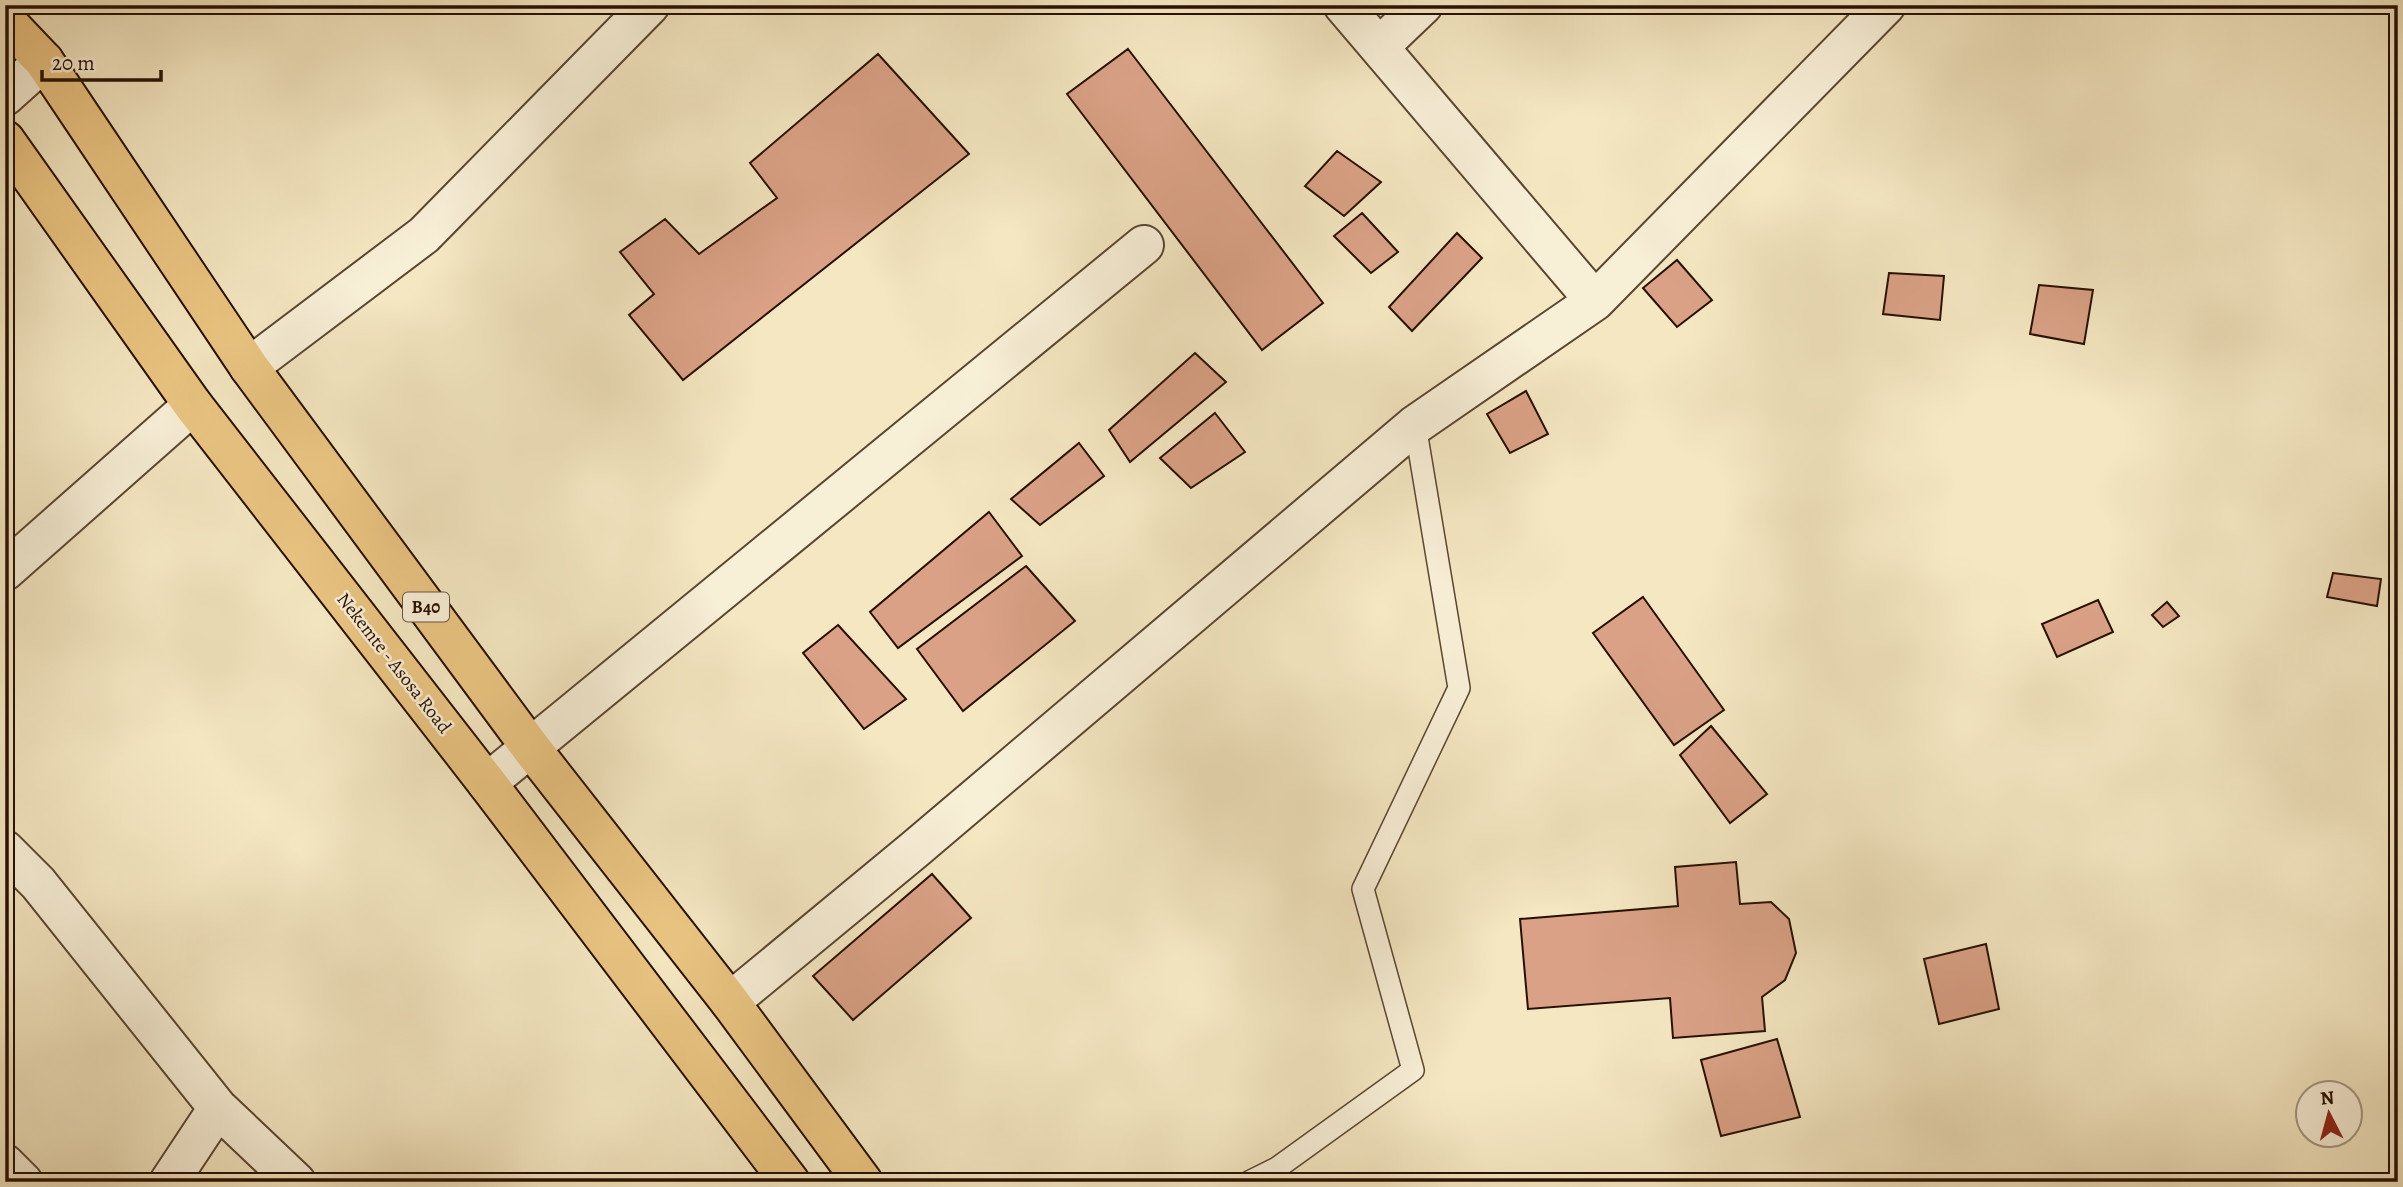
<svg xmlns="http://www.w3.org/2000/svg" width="2403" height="1187" viewBox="0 0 2403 1187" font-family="Alegreya,serif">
<rect width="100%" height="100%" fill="#f4e7c2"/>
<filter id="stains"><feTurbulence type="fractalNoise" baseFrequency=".00286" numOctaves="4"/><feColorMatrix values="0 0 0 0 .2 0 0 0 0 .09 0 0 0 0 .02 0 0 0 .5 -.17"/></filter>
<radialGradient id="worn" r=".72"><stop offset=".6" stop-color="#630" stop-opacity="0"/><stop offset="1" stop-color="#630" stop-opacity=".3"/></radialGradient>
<path fill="#daa186" stroke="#271000" stroke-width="2" d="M1128,49L1323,303L1262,350L1067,94Z
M878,54L969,154L683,380L629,315L654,294L620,252L665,219L699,254L777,198L750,163Z
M1337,151L1381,182L1344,216L1305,186Z
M1362,213L1398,252L1371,273L1334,236Z
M1457,233L1482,258L1412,331L1389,307Z
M1677,260L1712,300L1677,327L1643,288Z
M1889,273L1944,276L1940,320L1883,314Z
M2039,285L2093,290L2084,344L2030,334Z
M1195,353L1226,382L1130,462L1109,430Z
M1526,391L1548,434L1510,453L1487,414Z
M1215,413L1245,452L1191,488L1160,458Z
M1079,443L1104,476L1040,525L1011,499Z
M989,512L1022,556L898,648L870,612Z
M1026,566L1075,621L963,711L917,649Z
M2333,573L2381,579L2377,606L2327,597Z
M1643,597L1724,710L1674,745L1593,633Z
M2098,600L2113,632L2057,657L2042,624Z
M2167,602L2179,616L2163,627L2152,615Z
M838,625L906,699L864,729L803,653Z
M1711,726L1767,794L1730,823L1680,755Z
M1736,862L1740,904L1771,902L1789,919L1796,953L1785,980L1762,997L1765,1031L1673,1038L1670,998L1528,1009L1520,919L1678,906L1675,867Z
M932,874L971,918L853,1020L813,976Z
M1986,944L1999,1009L1939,1024L1924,959Z
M1777,1039L1800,1117L1721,1136L1701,1060Z"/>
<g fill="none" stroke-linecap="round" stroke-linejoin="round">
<g stroke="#5a4630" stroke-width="24">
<path id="service" d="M1249,1182L1277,1168L1413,1070L1363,889L1459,688L1415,425"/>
</g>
<g stroke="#5a4630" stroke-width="42">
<path id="minor" d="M1343,5L1595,301
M1379,47L1423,5
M5,96L44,61
M249,367L424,235L650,5
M5,571L193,405
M487,783L1144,245
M5,850L38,883L218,1108L296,1182
M730,1002L914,850L1415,425L1595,301L1886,5
M5,1164L23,1182
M169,1182L218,1108"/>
</g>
<g stroke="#271000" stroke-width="42">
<path id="trunk" d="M5,20L44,61L249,367L531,748L730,1002L863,1182
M5,140L193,405L487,783L790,1182"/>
</g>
<use href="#service" stroke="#f8efd7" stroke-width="21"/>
<use href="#minor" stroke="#f8efd7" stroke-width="38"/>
<use href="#trunk" stroke="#eac481" stroke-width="38"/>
</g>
<g text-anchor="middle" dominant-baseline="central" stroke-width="5" stroke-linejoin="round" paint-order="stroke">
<rect fill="#f8efd7" stroke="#665340" stroke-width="2" x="403" y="592.5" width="46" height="29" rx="5"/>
<g font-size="18" font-weight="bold" fill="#271000">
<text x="426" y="607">B40</text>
</g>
<g font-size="19" fill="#271000" stroke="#f8efd7">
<text transform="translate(394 663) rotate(52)">Nekemte - Asosa Road</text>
</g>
</g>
<rect width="2403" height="1187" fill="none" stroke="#f4e7c2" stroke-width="28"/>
<rect x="7" y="7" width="2389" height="1173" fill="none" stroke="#271000" stroke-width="3.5"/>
<rect x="14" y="14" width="2375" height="1159" fill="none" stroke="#271000" stroke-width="2"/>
<g transform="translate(2329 1114) rotate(354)"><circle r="33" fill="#f8efd7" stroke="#a49681" stroke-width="2"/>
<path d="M0-5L12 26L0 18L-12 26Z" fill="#8f2418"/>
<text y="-10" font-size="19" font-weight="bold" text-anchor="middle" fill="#271000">N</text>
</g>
<path d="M42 70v10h119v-10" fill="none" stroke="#271000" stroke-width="3.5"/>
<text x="52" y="70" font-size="21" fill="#271000" stroke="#f8efd7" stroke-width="5" paint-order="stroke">20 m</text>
<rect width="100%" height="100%" filter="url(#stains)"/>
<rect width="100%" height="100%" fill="url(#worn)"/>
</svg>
